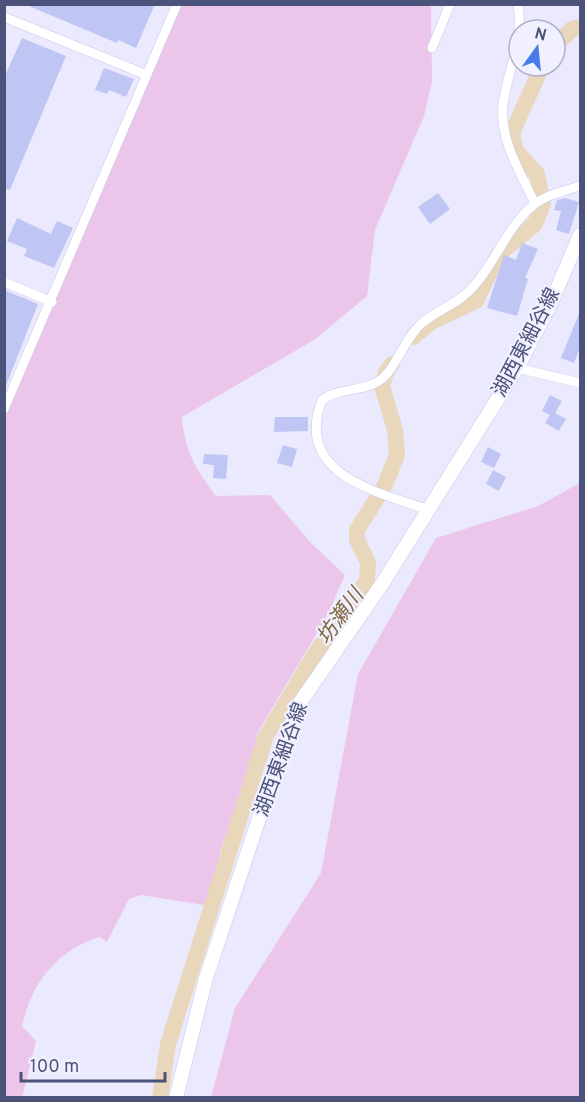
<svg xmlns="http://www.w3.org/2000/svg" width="585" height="1102" viewBox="0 0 585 1102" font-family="Overpass,'Noto Sans JP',sans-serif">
<rect width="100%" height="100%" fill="#ebe9fd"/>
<path fill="#ecc6ea" d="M177,5H431L432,82L424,116L375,230L367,296L314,340L182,417C185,452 195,468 216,496L270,495L310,542L345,575L327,616L258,732L250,771L221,849L211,893L204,905L141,895L129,899L107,942L99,937C56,951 32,983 22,1026L36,1041L22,1098L4,1097V408Z
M580,483V1097H211L235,1008L321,873L358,674L436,538L538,506Z"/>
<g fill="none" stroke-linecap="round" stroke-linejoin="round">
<path stroke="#e9d7bc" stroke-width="16" d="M555,46L572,29L580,27
M413,337L431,322L476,301L498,255L535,224L543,204L537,174L515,150L512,133L542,66
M160,1098L168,1044L266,736L313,657L367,581L368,562L357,540V530L384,487L397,455L395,430L382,386L386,372L392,364"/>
</g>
<path fill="#bfc6f4" d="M24,4H155L136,48L118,40L117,43Z
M22,38L66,56L10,190L4,188V78Z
M104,68L134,79L126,97L109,90L107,94L95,90Z
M438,193L450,209L430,224L418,207Z
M565,198L579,202L569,234L556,230L561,211L554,210L557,200Z
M17,218L51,234L57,221L73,228L54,268L24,256L27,249L7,241Z
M522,243L538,249L525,278L528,279L517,316L487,308L504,255L516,260Z
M4,290L38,304L4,391Z
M580,311V347L574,363L561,358Z
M550,395L562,401L555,413L566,419L559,431L545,423L550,415L542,411Z
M275,417H308V431L274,432Z
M283,445L297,449L292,467L277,463Z
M488,447L501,454L494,468L481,462Z
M204,454L228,455L226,479L213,478L214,465L203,464Z
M493,470L506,477L499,491L486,484Z"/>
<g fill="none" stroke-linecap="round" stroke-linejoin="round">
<g stroke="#c8c9e8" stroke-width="10">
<path id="street" d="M518,4C524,40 508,70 503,104C499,140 521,173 535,204
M4,17L147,75
M432,48L450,4
M4,282L52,302
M517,368L580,383
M4,409L177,4
M429,510C378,492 293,475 322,400C341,386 369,393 385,376C400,360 405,338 422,323C440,308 457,305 474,286C495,262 506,230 530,208C542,196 564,191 580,186"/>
</g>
<g stroke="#c3c5ea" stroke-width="15">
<path id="secondary" d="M176,1098L206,978L280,755L299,704L382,584L517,368L551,303L580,235"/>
</g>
<use href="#street" stroke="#fff" stroke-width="9"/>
<use href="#secondary" stroke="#fff" stroke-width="14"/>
</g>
<g text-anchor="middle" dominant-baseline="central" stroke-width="4.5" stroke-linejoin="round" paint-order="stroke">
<g font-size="20" fill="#4b537a" stroke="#f1f0ff">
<text transform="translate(527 343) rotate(-62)">湖西東細谷線</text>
<text transform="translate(282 760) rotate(-70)">湖西東細谷線</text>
</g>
<g font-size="21" font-style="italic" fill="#7f673d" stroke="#f1f0ff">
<text transform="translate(341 617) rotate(-54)">坊瀬川</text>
</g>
</g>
<rect width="585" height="1102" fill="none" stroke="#4b537a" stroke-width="12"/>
<g transform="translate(537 48) rotate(15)"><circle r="28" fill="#f1f0ff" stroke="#afb1ca" stroke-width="1.5"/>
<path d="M0-4.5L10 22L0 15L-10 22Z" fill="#4a7beb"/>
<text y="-9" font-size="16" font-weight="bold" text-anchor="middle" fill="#4b537a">N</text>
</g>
<path d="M21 1072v9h144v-9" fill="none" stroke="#4b537a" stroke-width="3"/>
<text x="30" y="1072" font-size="18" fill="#4b537a" stroke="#f1f0ff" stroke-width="4.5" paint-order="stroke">100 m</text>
</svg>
